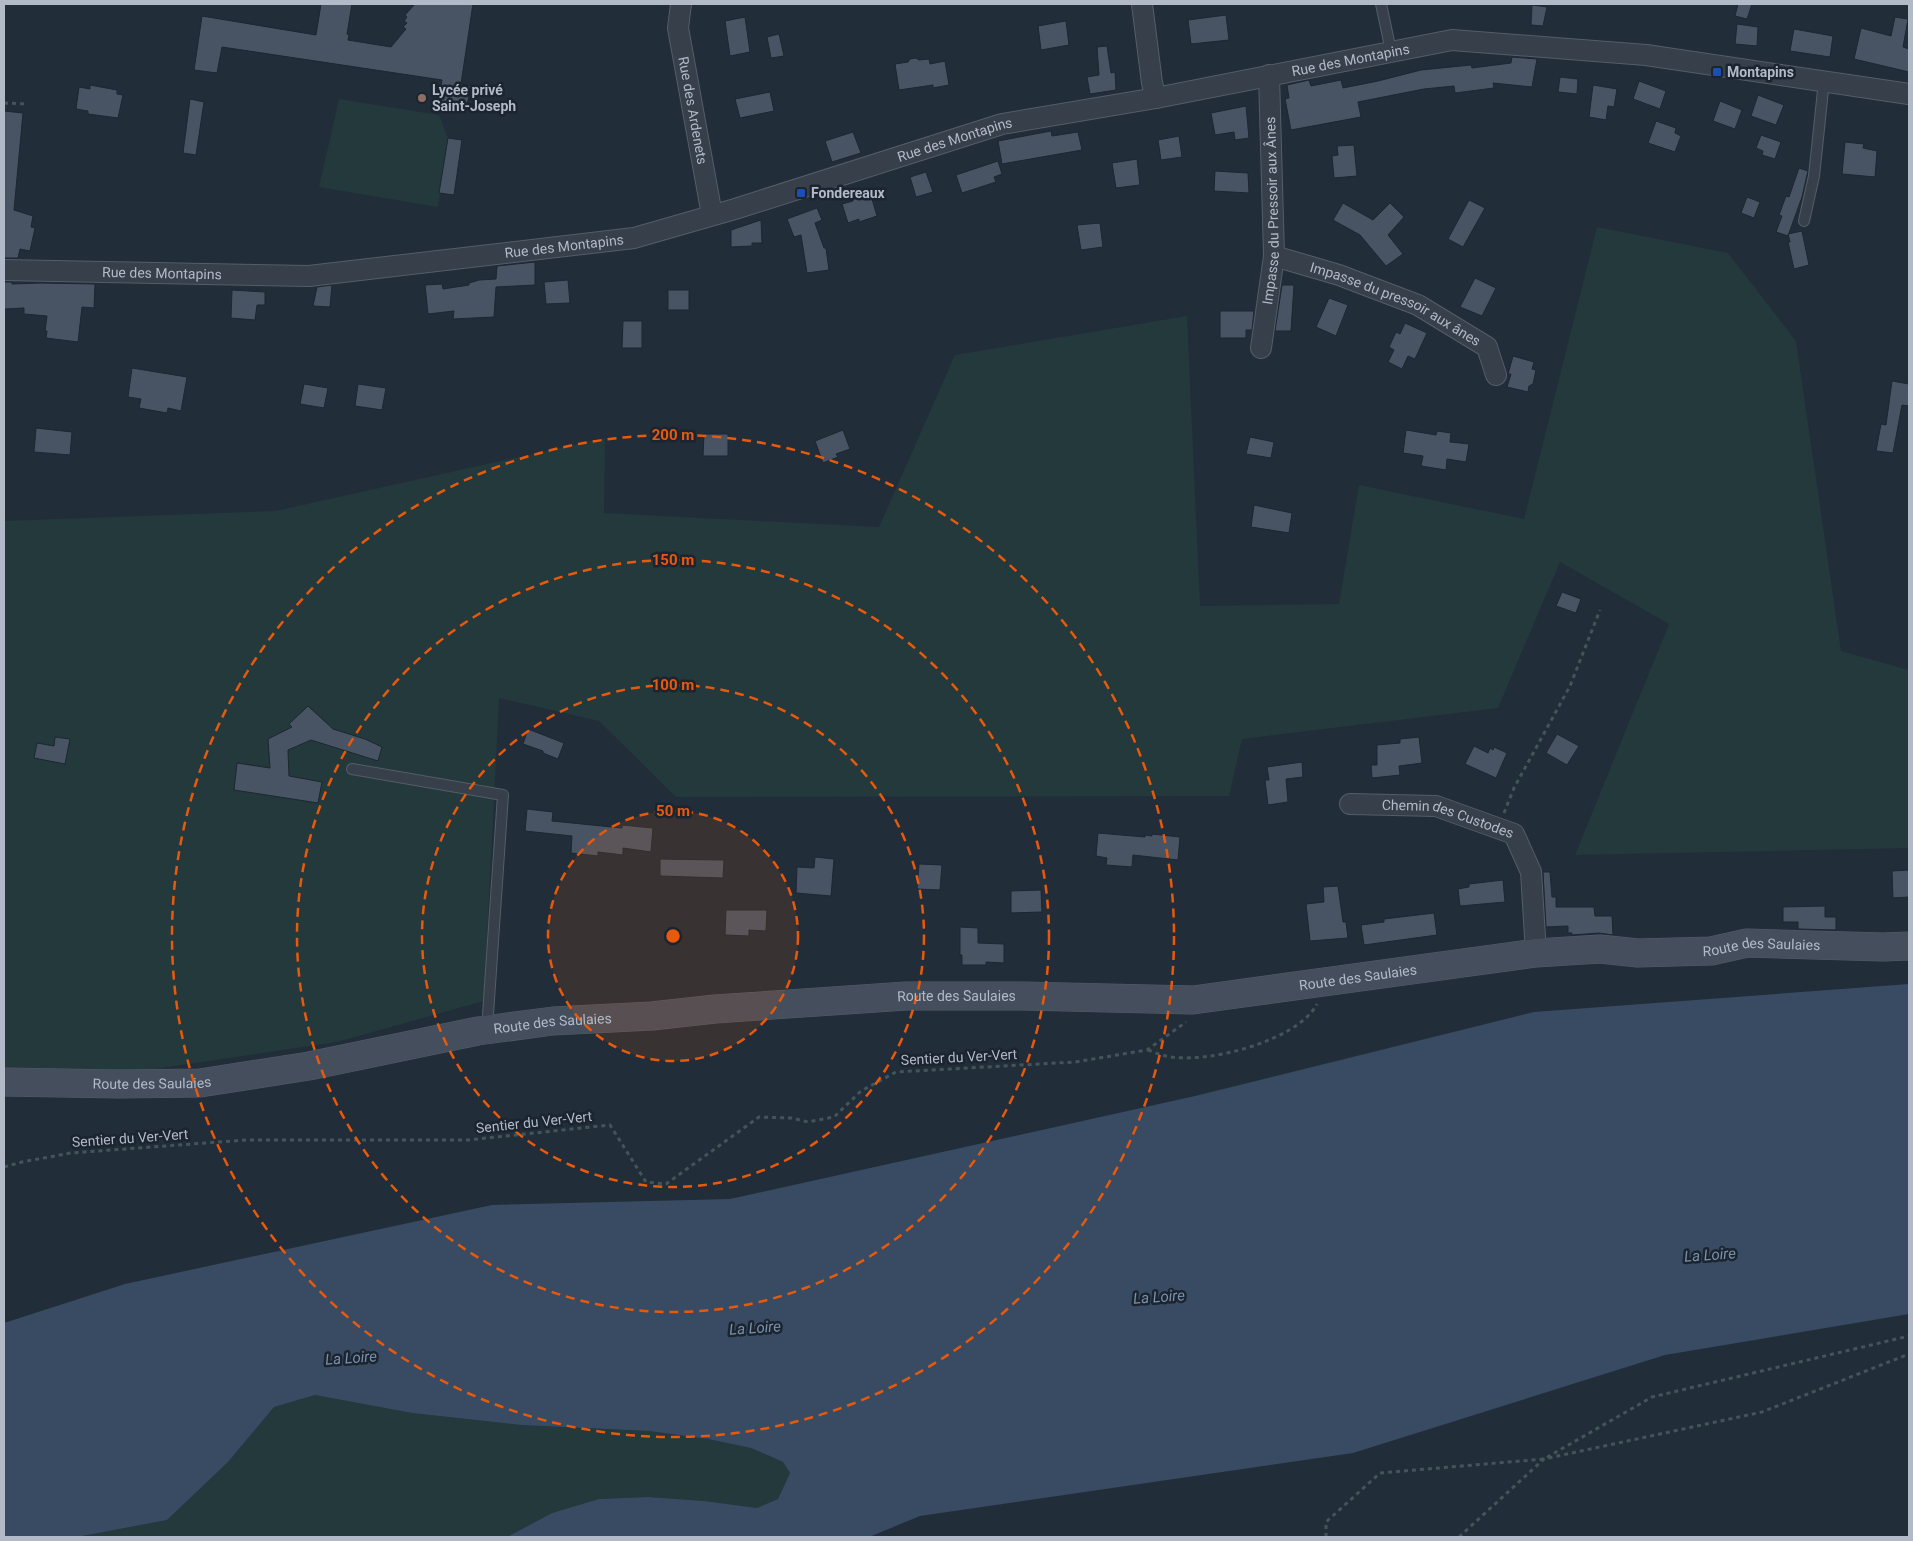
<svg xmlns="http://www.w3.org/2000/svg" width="1913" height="1541" viewBox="0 0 1913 1541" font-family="Roboto,sans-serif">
<rect width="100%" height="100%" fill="#222d3a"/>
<path fill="#24393b" d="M339,99L439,115L448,138L438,207L319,187Z
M1597,227L1728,253L1796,341L1841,651L1909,670V848L1575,855L1669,624L1560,562L1498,708L1242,739L1229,796L676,797L599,721L499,698L484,1001L337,1042L106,1076L4,1074V521L276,511L605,438L604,513L879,527L955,355L1187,316L1200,606L1339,604L1359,485L1524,519Z
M315,1395L412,1413L521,1425L649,1431L708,1439L751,1448L783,1462L790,1473L778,1499L757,1508L704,1501L648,1497L599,1499L552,1513L507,1537H77L167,1520L228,1462L274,1407Z"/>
<path fill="#384b63" d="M1909,984V1314L1665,1355L1353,1453L920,1516L869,1537H507L552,1513L599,1499L648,1497L704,1501L757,1508L778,1499L790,1473L783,1462L751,1448L708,1439L649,1431L521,1425L412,1413L315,1395L274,1407L228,1462L167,1520L77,1537H4V1323L125,1284L492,1205L730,1199L1195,1096L1534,1012Z"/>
<path fill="#485463" stroke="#1d2631" d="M321,4H352L347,34L349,35L348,40L391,47L406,29L403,27L407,23L404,21L407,17L405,15L415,4H473L461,84L471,86L466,110L437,106L442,80L222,47L217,73L194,70L202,16L316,35Z
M1738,4H1752L1747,19L1735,16Z
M1532,5L1547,7L1543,26L1531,25Z
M1226,15L1229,40L1191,44L1188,20Z
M745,17L750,52L730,56L725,21Z
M1895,17L1908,19L1903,47L1909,49V72L1854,59L1861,28L1891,36Z
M1066,21L1069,45L1041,50L1038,26Z
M1737,24L1758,27L1757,46L1735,44Z
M1794,29L1833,36L1830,57L1790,51Z
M779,34L784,56L771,58L767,37Z
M1107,46L1111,73L1115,72L1116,90L1090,94L1087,77L1099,75L1097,47Z
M1512,57L1537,59L1532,87L1493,83L1494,88L1455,93L1454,86L1424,89L1358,102L1361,117L1291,130L1285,99L1289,98L1287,85L1309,80L1311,86L1341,80L1343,88L1378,81L1421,70L1471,65L1472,68L1511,63Z
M916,58L919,60L929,59L930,64L945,61L949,85L933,88V85L899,90L895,64L908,62L910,59Z
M1560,77L1578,79L1577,94L1558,92Z
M1639,81L1666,91L1660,109L1633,99Z
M90,85L117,90V94L123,95L118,118L88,114V111L76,109L79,87L90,89Z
M1593,85L1617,89L1614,107L1608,106L1606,120L1589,117Z
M770,92L774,111L740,118L735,99Z
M1758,95L1784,105L1776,125L1751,116Z
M190,99L204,102L196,155L183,153Z
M1720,101L1742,110L1735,129L1713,121Z
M1246,106L1249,138L1235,140L1234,132L1215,135L1211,113Z
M4,111L23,113L14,210L33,216L31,227L35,228L30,251L20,249L18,258H4Z
M1656,121L1676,128L1675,133L1681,136L1675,152L1648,143Z
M1051,131L1052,136L1078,132L1082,150L1002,164L998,141Z
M853,132L861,153L832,162L825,141Z
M1761,135L1781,142L1775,159L1762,155L1763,151L1756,148Z
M1179,136L1182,157L1161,160L1158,140Z
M448,138L462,140L454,195L439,193Z
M1845,142L1864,144L1863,148L1877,151L1875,177L1842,174Z
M1354,145L1357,176L1334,178L1332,156L1338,155L1337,146Z
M1137,159L1140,185L1116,188L1112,163Z
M998,161L1002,174L994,177L996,182L962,193L956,175Z
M1799,168L1808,171L1807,175L1802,197L1788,236L1776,232L1782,216L1779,215L1786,196L1789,197Z
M1215,171L1248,173L1249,193L1214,191Z
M926,172L933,192L916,197L910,177Z
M870,192L877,216L859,222V219L848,223L842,204L853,201L852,198Z
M1747,197L1760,202L1754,218L1741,213Z
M1469,200L1485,208L1463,247L1448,239Z
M1343,203L1373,220L1390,203L1404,217L1388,235L1403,254L1386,266L1360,235L1333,220Z
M817,208L822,220L815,223L824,248H826L829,270L807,273L801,235L794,237L787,219Z
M761,220L762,243H752V246L731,247V230Z
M1100,223L1103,247L1081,250L1077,225Z
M1802,231L1809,265L1794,269L1788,242H1790L1788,234Z
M535,262V285L496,287L494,317L453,319L454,311L428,314L425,285L442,284L443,289L469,285V283L479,280L496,279L497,266Z
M1475,278L1496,288L1482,316L1460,307Z
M568,280L570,303L546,304L544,282Z
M4,282H12V284L41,283L95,284L94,308L82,307L78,342L46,338L47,331H45L47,316L24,314V308L4,309Z
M332,285L330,307L313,306L317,287Z
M1282,285H1294L1291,331H1275Z
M232,290L265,292V305H257L255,320L231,318Z
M668,290H689V310H668Z
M1329,298L1348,305L1336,336L1316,327Z
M1220,311H1254L1252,330H1246V338H1220Z
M623,321H642V348H622Z
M1405,323L1427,333L1415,359L1408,356L1402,369L1388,362L1394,350L1389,347L1396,332L1400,334Z
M1513,356L1534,362L1532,369L1536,370L1533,384L1529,386L1528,392L1507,387L1511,374H1508Z
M132,368L187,377L181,411L168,408L167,413L139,408L141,399L128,397Z
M1892,381L1909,384V406L1902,405L1893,453L1876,451L1881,424L1886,425Z
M304,384L328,388L324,408L300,404Z
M358,384L386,388L382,410L355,406Z
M36,428L72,432L70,455L34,452Z
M843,430L850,449L836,454L838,457L823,463L815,441Z
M1406,430L1436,435L1437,431L1451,433L1450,442L1469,444L1466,462L1447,459L1446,470L1421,466L1423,456L1403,453Z
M704,434H728V456H703Z
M1250,437L1274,442L1271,458L1246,454Z
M1254,505L1292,513L1289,533L1251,527Z
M1562,592L1581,599L1576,613L1556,606Z
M308,706L333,729L365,739L382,747L378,761L311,740L288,750L289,776L322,782L318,803L234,790L237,763L270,768L268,739L292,727L289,724Z
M528,729L564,743L558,759L543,753V751L523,744Z
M1557,734L1579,746L1567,765L1546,753Z
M55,737L70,739L65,764L34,758L37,743L54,746Z
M1419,737L1422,763L1399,766L1400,775L1372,778L1371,765H1377V745L1400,743V739Z
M1474,746L1488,753L1490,748L1493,750L1494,747L1507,753L1496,778L1465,764Z
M1302,762L1303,777L1286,779L1288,802L1268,805L1265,780H1269L1267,767Z
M527,809L553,812L552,821L622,828V825L653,828L651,852L623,848V855L598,852V856L571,853L572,836L525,831Z
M1098,833L1145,837V835L1152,836V834L1180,837L1178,860L1133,855L1132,867L1106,865L1107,858L1096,856Z
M815,857L834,859L831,896L796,893L797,867L814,868Z
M660,859L724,860L723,878L660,876Z
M919,864L942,865L940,890L917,889Z
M1909,870V897L1893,898L1892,871Z
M1543,872H1550L1552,897H1556V907H1594L1595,916H1612L1613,935L1599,933L1572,935V933H1568V926L1546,927Z
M1503,880L1505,902L1460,906L1458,889L1469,887V884Z
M1338,886L1343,922H1346L1348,938L1310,941L1306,904L1324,902L1323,887Z
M1041,890L1042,912L1011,913V891Z
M1825,906V917H1836V930L1798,929V922H1783V907Z
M726,910H767L766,931L749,930V936L725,935Z
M1434,913L1437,935L1364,945L1361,925L1384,922V919Z
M960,927L978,928V943L1004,944V963L986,962V965H962V955H960Z"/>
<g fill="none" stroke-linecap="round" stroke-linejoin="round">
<g stroke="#545d68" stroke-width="12">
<path id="lane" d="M1381,4L1391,51
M1804,221L1814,176L1824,81
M352,769L503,795L487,1029"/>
</g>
<g stroke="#545d68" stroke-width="22">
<g id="street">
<path id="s1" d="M681,4L678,28L712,215"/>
<path d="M1142,4L1152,83L1156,98"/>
<path id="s2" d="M1274,256L1339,275L1418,305L1487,347L1496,375"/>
<path id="s3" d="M4,270L309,276L634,238L735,209L1002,124L1156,98L1452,40L1646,55L1909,94"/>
<path id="s4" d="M1261,348L1274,256L1269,75"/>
<path id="s5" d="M1350,804L1436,806L1514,834L1531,872L1536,953"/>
</g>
</g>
<g stroke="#545d68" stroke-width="29">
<g id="secondary">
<path id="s6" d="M4,1082L119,1084L200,1083L309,1066L478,1031L553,1021L652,1016L715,1009L906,996H1023L1193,1000L1536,953L1600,949L1638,953L1711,951L1747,943L1883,947L1909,946"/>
</g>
</g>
<path stroke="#425658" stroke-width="3" stroke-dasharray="4 4" stroke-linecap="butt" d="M4,103L27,104
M1504,813L1514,788L1570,686L1600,610
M1148,1050C1154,1052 1160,1055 1166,1056C1205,1065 1298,1041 1317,1004
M4,1167L22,1162L71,1153L246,1140H468L610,1125L646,1182L666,1184L759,1117L792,1118L808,1122L834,1117L861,1091L896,1072L1075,1062L1147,1050L1186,1022
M1326,1537V1522L1380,1473L1544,1459L1652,1397L1909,1336
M1459,1537L1544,1459L1762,1412L1909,1354"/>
<use href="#lane" stroke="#363f4a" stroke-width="10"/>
<use href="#street" stroke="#363f4a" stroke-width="20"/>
<use href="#secondary" stroke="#444e5d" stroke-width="28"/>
</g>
<circle cx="673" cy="936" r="125" fill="#e8590c" fill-opacity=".12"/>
<g fill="none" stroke="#e8590c" stroke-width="2.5" stroke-dasharray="9 6">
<circle cx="673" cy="936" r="125"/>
<circle cx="673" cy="936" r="251"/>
<circle cx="673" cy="936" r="376"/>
<circle cx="673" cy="936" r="501"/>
</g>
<g fill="#1a4fb4" stroke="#1b242f" stroke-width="2">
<rect x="1712" y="67" width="10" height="10" rx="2.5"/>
<rect x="796" y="188" width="10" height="10" rx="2.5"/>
</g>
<circle fill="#8d6e63" stroke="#1b242f" stroke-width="2" cx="422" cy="98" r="5"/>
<g text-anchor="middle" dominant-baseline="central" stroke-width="5" stroke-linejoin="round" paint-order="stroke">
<g font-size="14" fill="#b1bac6" stroke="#1b242f">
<text stroke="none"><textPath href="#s3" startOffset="1372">Rue des Montapins</textPath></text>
<text stroke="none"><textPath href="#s1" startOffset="108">Rue des Ardenets</textPath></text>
<text stroke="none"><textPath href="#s3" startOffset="968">Rue des Montapins</textPath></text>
<text stroke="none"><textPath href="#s4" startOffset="138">Impasse du Pressoir aux Ânes</textPath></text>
<text stroke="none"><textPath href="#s3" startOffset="562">Rue des Montapins</textPath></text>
<text stroke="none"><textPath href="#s3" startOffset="158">Rue des Montapins</textPath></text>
<text stroke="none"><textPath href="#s2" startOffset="131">Impasse du pressoir aux ânes</textPath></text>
<text stroke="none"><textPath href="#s5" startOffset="100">Chemin des Custodes</textPath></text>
<text stroke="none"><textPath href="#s6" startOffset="1768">Route des Saulaies</textPath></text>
<text stroke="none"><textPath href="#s6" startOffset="1362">Route des Saulaies</textPath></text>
<text stroke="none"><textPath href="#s6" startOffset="959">Route des Saulaies</textPath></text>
<text stroke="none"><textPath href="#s6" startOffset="554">Route des Saulaies</textPath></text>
<text transform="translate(959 1057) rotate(-3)">Sentier du Ver-Vert</text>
<text stroke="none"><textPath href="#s6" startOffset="148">Route des Saulaies</textPath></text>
<text transform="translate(534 1122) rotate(-6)">Sentier du Ver-Vert</text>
<text transform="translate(130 1138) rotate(-4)">Sentier du Ver-Vert</text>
</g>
<g font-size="14" font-weight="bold" fill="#b1bac6" stroke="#1b242f" text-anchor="start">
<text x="1727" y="72">Montapins</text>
<text x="432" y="90">Lycée privé<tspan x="432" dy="16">Saint-Joseph</tspan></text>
<text x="811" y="193">Fondereaux</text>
</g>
<g font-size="15" font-style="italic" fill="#7991ad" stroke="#1b242f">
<text transform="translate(1710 1255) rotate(-4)">La Loire</text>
<text transform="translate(1159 1297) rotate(-4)">La Loire</text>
<text transform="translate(755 1328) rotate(-4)">La Loire</text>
<text transform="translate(351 1358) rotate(-4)">La Loire</text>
</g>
</g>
<circle cx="673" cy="936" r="8" fill="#e8590c" stroke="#1b242f" stroke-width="2.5"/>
<g font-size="15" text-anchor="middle" font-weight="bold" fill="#e8590c" stroke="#1b242f" stroke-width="5" stroke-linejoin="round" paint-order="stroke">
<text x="673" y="440">200 m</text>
<text x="673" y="565">150 m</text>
<text x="673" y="690">100 m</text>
<text x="673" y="816">50 m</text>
</g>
<rect width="1913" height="1541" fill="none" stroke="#b1bac6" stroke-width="10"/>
</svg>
